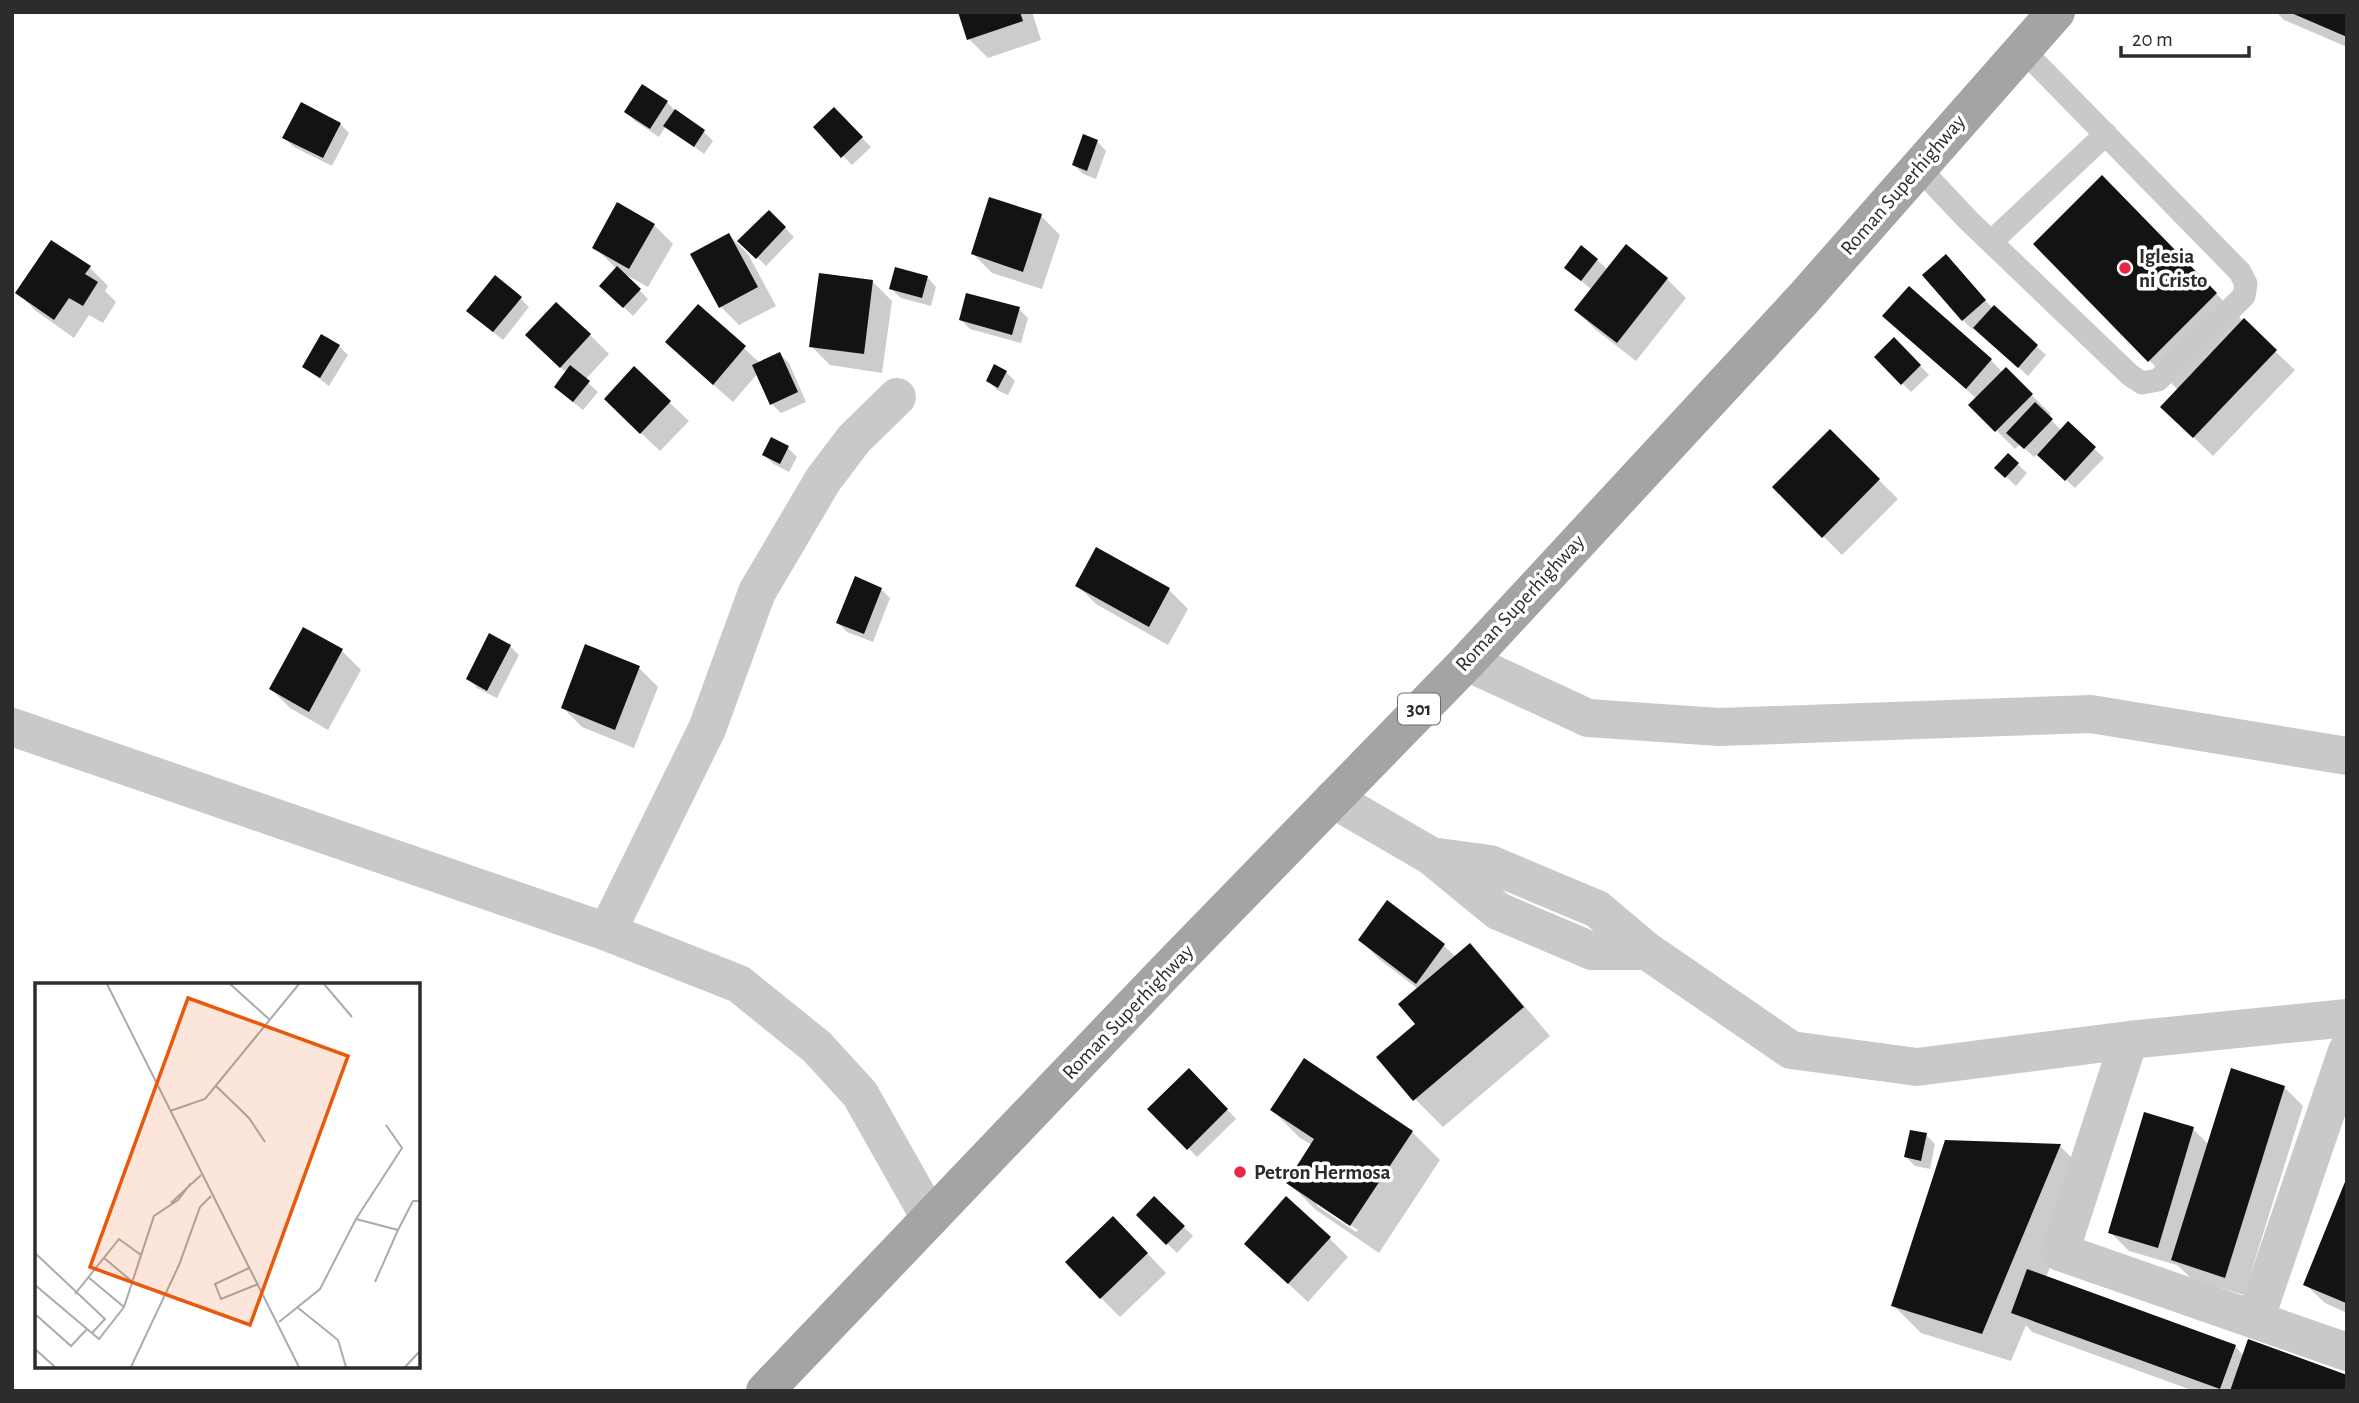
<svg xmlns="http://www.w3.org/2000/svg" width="2359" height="1403" viewBox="0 0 2359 1403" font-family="'Alegreya Sans',sans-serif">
<rect width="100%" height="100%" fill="#fff"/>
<path fill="#0003" fill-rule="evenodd" d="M960,12H1032L1041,40L988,58L969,39Z
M2276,12H2347V47L2284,20Z
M667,102L676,112L704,132L713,141L704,154L666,126L659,137L635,121L626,112Z
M834,110L871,147L852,165L815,128Z
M340,124L349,133L332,166L294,147L284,138Z
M1097,141L1106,151L1096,179L1083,174L1074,165Z
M2130,206L2243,321L2295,370L2213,456L2181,425L2178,390L2149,360Z
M769,212L794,237L766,266L740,241Z
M1041,216L1060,235L1042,289L992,273L973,254Z
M654,225L673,244L648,287L621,272L648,299L633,316L611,295L617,269L594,247Z
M729,235L748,254L776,306L739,325L720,306Z
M1597,260L1608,270L1667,279L1686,298L1636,361L1595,329L1576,310L1592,290L1566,268Z
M1955,265L1993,309L1994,307L2046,355L2028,376L1975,327L1972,329L1963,320Z
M89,267L108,286L105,291L116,302L103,323L89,315L74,338L36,311L17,292Z
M927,277L936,287L931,306L901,298L891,289Z
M873,282L892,301L882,373L830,365L811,346Z
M520,298L529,307L503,340L478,320Z
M698,306L760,363L780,354L789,363L806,402L781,413L771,403L758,373L733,402L686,361Z
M1019,309L1028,318L1021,343L970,329L961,320Z
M1885,316L1991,360L2003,373L2006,370L2051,414L2048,417L2062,431L2068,424L2104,458L2075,488L2038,454L2034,457L2020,444L2015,449L1971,405L1977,399Z
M590,335L609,354L585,380L598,392L583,410L565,396L567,373L546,354Z
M1894,339L1929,375L1911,392L1876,357Z
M339,346L348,355L329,386L304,367Z
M634,369L689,421L660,451L625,418Z
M1006,372L1015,381L1008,395L997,390L988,381Z
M1830,432L1898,499L1842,555L1774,487Z
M788,448L797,457L789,472L774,464L764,455Z
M2008,455L2027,473L2016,486L1997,468Z
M1077,585L1169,590L1188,609L1168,645L1096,604Z
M881,589L890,598L873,642L847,632L838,623Z
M510,646L519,655L497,698L477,688L468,678Z
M342,651L361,670L328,730L290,708L271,689Z
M639,668L658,687L634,748L582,727L563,708Z
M1388,902L1444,946L1456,957L1470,946L1497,974L1550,1036L1443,1127L1415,1099L1418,989L1379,959L1360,940Z
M1305,1060L1412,1132L1440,1160L1379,1253L1316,1210L1288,1182L1312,1145L1300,1138L1272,1110ZM1317,1202L1358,1230L1356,1232L1317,1206Z
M1189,1070L1236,1119L1197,1157L1150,1109Z
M2284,1087L2303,1106L2244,1295L2192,1279L2177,1265L2129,1251L2110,1232L2193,1129L2209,1145Z
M1926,1135L1935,1144L1930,1169L1915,1166L1906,1157Z
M1947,1142L2060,1146L2088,1174L2046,1277L2235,1346L2244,1356L2347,1391H2194L2032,1332L2026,1325L2011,1361L1921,1333L1893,1305Z
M2347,1181V1313L2325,1303L2305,1284Z
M1154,1198L1193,1236L1177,1253L1138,1215Z
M1132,1237L1166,1273L1120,1317L1101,1298Z
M1329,1238L1348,1257L1308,1302L1246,1244Z"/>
<path fill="#131313" d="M958,12H1020L1023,21L967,40Z
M2289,12H2347V37Z
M642,84L668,101L650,129L624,112Z
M301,102L341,123L323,158L282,138Z
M834,107L863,137L841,158L813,127Z
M675,109L705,130L694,147L663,126Z
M1083,134L1098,140L1087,171L1072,165Z
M2102,175L2217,293L2148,362L2033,244Z
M989,197L1042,214L1023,272L971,254Z
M617,202L655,224L629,269L592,248Z
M769,210L786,227L756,259L737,241Z
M729,233L758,287L719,308L690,254Z
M51,240L91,266L85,274L98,282L83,306L69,298L54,320L15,293Z
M1626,244L1668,278L1617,343L1574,310Z
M1581,245L1598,259L1581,281L1564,268Z
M1946,254L1986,300L1962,321L1922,275Z
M617,266L641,289L623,308L599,286Z
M895,267L928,276L922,298L889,289Z
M819,273L873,280L864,354L809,347Z
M495,275L522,297L493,332L466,311Z
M1909,286L1992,359L1966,389L1882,316Z
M966,293L1020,307L1012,335L959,320Z
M556,302L591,334L560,368L525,335Z
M698,304L746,346L713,385L665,342Z
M1994,305L2038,345L2018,368L1973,328Z
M2244,318L2277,350L2193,438L2160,407Z
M321,334L340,345L320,378L302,367Z
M1894,337L1921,365L1901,385L1874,357Z
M780,352L798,392L770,405L752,365Z
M994,364L1007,371L998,388L986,381Z
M570,365L590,381L573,402L554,387Z
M634,366L671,401L640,434L604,399Z
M2006,367L2033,394L1995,432L1968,405Z
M2035,402L2053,419L2024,449L2006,433Z
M2068,421L2096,447L2065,481L2037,455Z
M1830,429L1880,479L1822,538L1772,487Z
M771,437L789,446L780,464L762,455Z
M2008,453L2019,463L2005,478L1994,468Z
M1096,547L1170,588L1149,627L1075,586Z
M855,576L882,588L864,634L836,623Z
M303,627L343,649L309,712L269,689Z
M489,633L511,645L487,691L466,679Z
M585,644L640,666L615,730L561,708Z
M1387,900L1445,944L1416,984L1358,940Z
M1470,943L1524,1007L1413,1101L1376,1057L1415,1024L1398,1004Z
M1304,1058L1413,1131L1350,1226L1286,1183L1314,1139L1270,1110Z
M1189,1068L1228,1109L1187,1150L1147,1109Z
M2231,1068L2285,1086L2225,1278L2171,1260Z
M2144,1112L2194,1127L2158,1248L2108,1233Z
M1910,1130L1927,1133L1921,1161L1904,1157Z
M1945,1140L2061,1144L1982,1334L1891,1306Z
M2347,1177V1300L2346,1303L2303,1285Z
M1154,1196L1185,1226L1166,1245L1136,1215Z
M1286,1196L1331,1237L1288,1284L1244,1244Z
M1113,1216L1148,1253L1100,1299L1065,1262Z
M2027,1269L2236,1345L2220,1389L2011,1313Z
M2248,1339L2347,1375V1391H2230Z"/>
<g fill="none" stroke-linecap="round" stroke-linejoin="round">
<path stroke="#c9c9c9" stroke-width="23" d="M1919,168L1968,220L2130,375L2142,383L2158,380L2244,296L2246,284L2240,272L2023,50
M1991,242L2106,134"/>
<path stroke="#c9c9c9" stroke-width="38" d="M1467,662L1588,718L1719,727L2091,714L2347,756
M1333,799L1431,856L1498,911L1592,951H1647
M1431,856L1490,864L1597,909L1647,951L1791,1050L1917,1067L2129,1040L2347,1018
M607,932L707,729L757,592L823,480L854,439L897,397
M2129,1040L2060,1252L2347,1352
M2255,1320L2347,1051"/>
<path stroke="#c9c9c9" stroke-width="38" d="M12,727L607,932L739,984L817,1047L860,1094L930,1218"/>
<path stroke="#a4a4a4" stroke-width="38" d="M765,1391L1169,968L1467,662L1804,298L2056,12"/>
</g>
<g fill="#ea2647" stroke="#fff" stroke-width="2.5">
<circle cx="2125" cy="268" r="7"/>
<circle cx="1240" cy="1172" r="7"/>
</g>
<g text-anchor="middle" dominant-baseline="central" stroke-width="7" stroke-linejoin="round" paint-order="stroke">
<rect fill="#fff" stroke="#6b6b6b" stroke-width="2" x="1398" y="693.5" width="42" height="31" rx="5"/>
<g font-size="19" font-weight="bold" fill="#2c2c2c">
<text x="1419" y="709">301</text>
</g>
<g font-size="21" fill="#2c2c2c" stroke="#fff">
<text transform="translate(1903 185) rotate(-49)">Roman Superhighway</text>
<text transform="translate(1520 603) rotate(-47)">Roman Superhighway</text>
<text transform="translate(1128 1012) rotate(-46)">Roman Superhighway</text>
</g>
<g font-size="21" font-weight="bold" fill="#2c2c2c" stroke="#fff" text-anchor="start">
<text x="2139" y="256">Iglesia<tspan x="2139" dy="24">ni Cristo</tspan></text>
<text x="1254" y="1172">Petron Hermosa</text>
</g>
</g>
<g transform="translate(35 983)">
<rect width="385" height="385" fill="#fff"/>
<path fill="none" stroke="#ababab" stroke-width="2" d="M72,1L264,384M195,1L235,37M289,1L317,34M181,103L214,135L230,159M135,128L170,116L264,1M136,220L166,192M321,236L363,247L378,218H385M0,270L70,336L57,350M69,275L99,300M214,285L180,301L186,316L223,301M53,294L89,324M340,299L363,247M0,302L64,356L89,324L119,233L143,217L156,200M40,311L84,256L106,272M262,324L303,357L311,384M0,331L36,363L52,346M244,339L285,306L321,236L367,165L351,142M0,366L20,384M96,384L144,282L165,224L176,213M370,384L385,368"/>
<path fill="#e8590c" fill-opacity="0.15" stroke="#e8590c" stroke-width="3.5" d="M153,15L313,73L215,342L55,284Z"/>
<rect width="385" height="385" fill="none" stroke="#2c2c2c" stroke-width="3.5"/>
</g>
<rect width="2359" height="1403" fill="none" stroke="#2c2c2c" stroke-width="28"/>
<path d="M2121 46v10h128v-10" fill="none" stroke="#2c2c2c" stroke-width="3.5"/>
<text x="2132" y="46" font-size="21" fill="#2c2c2c" stroke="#ffffff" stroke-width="5" paint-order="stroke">20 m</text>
</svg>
